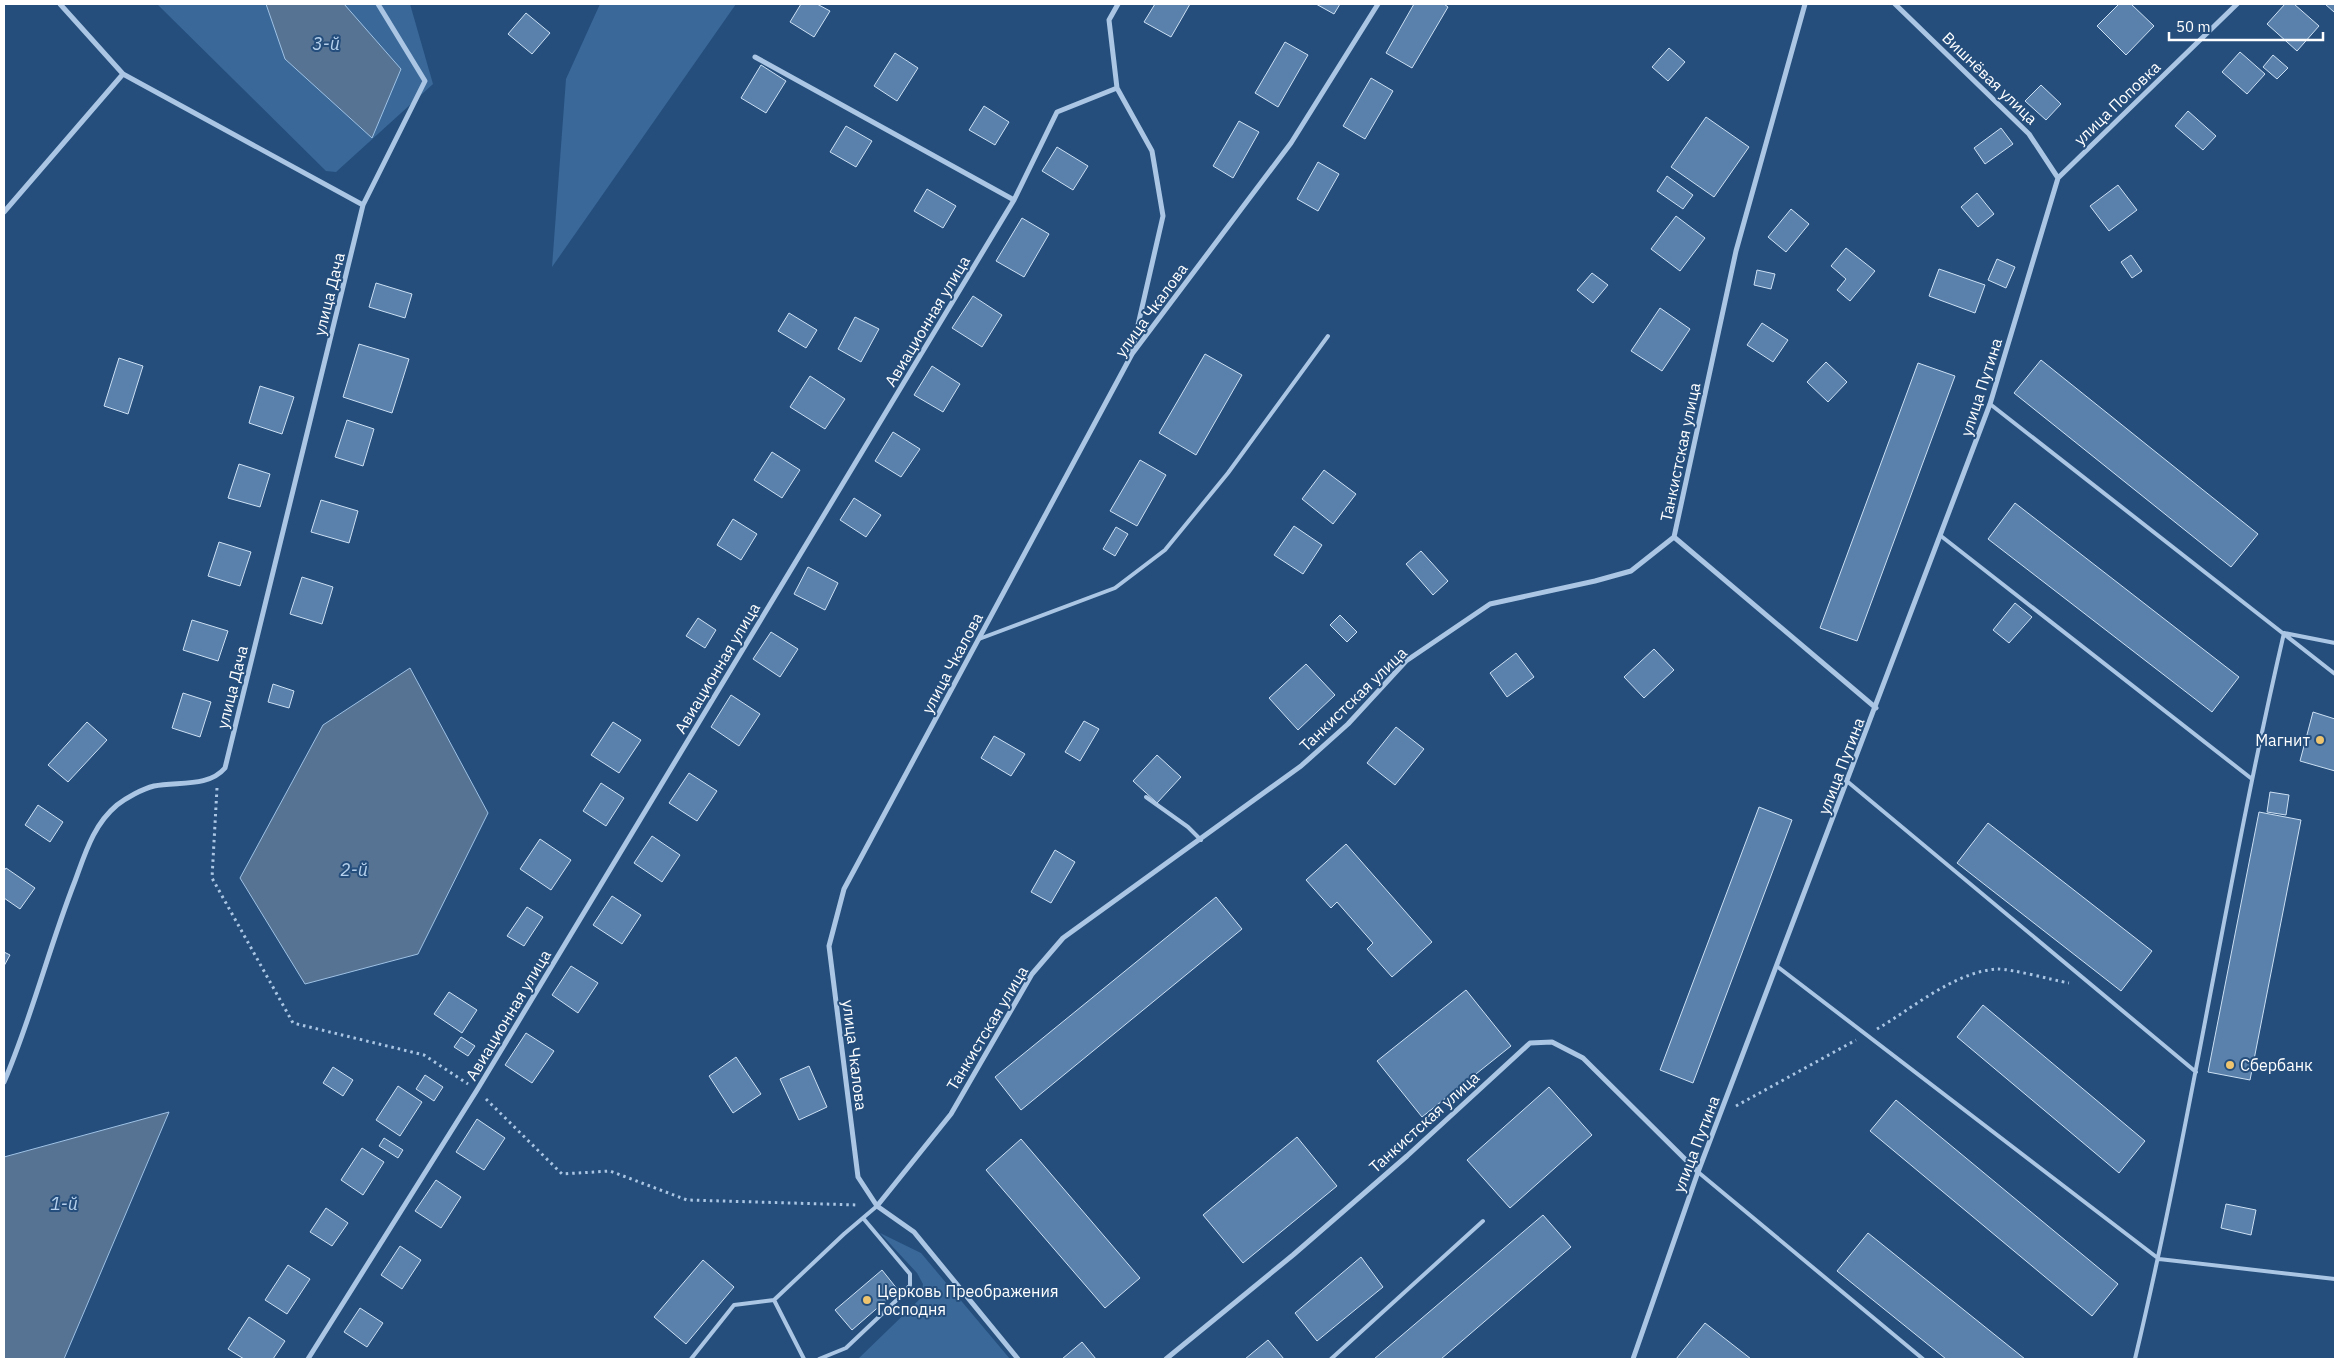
<svg xmlns="http://www.w3.org/2000/svg" width="2339" height="1363" viewBox="0 0 2339 1363" font-family="'IBM Plex Sans',sans-serif">
<rect width="100%" height="100%" fill="#254e7c"/>
<path fill="#396899" d="M157,4H410L433,84L336,172L326,171Z
M600,4H736L552,267L566,79Z
M880,1233L921,1253L1010,1359H858L921,1298L923,1284L917,1273Z"/>
<path fill="#567394" stroke="#9ec2e5" d="M266,4H344L401,69L372,138L285,59Z
M410,668L488,813L418,954L305,984L240,878L323,725Z
M169,1112L64,1359H4V1157Z"/>
<path fill="#5a81ab" stroke="#cce0f4" d="M801,4H817L830,11L814,37L790,22Z
M1155,4H1190L1171,37L1144,22Z
M1316,4H1340L1334,14Z
M1414,4H1444L1448,7L1412,68L1386,53Z
M2119,4H2131L2154,26L2126,55L2097,26Z
M2285,4H2294L2319,26L2297,51L2267,24Z
M2325,4H2335V10L2334,12Z
M526,13L550,33L532,54L508,34Z
M1285,42L1308,55L1278,107L1255,93Z
M1669,48L1685,62L1668,81L1652,67Z
M2240,52L2265,74L2247,94L2222,72Z
M895,53L918,68L897,101L874,86Z
M2273,55L2288,68L2277,79L2263,67Z
M761,65L786,81L766,113L741,98Z
M1371,78L1393,91L1365,139L1343,126Z
M2041,85L2061,104L2046,120L2025,101Z
M984,106L1009,122L995,145L969,130Z
M2188,111L2216,136L2203,150L2175,126Z
M1706,117L1749,147L1714,197L1671,167Z
M1239,121L1259,132L1233,178L1213,166Z
M846,126L872,141L856,167L830,152Z
M2001,128L2013,144L1985,164L1974,148Z
M1057,147L1088,166L1073,190L1042,171Z
M1318,162L1339,174L1318,211L1297,199Z
M1667,176L1693,195L1683,209L1657,191Z
M2118,185L2137,210L2109,231L2090,206Z
M927,189L956,206L943,228L914,211Z
M1977,193L1994,214L1978,227L1961,207Z
M1791,209L1809,224L1786,252L1768,237Z
M1676,216L1705,238L1680,271L1651,249Z
M1022,218L1049,234L1024,277L996,261Z
M1846,248L1875,271L1850,301L1837,290L1846,279L1831,266Z
M2131,255L2142,271L2132,278L2121,262Z
M1997,259L2015,267L2006,288L1988,280Z
M1939,269L1985,285L1975,313L1929,296Z
M1757,270L1775,274L1771,289L1754,285Z
M1592,273L1608,285L1593,303L1577,290Z
M376,283L412,294L405,318L369,307Z
M973,296L1002,315L982,347L952,328Z
M1660,308L1690,329L1662,371L1631,351Z
M789,313L817,330L806,348L778,331Z
M855,317L879,329L861,362L838,349Z
M1762,323L1788,340L1773,362L1747,345Z
M359,344L409,359L392,413L343,397Z
M1205,354L1242,375L1196,455L1159,433Z
M119,358L143,366L128,414L104,406Z
M2041,360L2258,534L2231,567L2014,393Z
M1826,362L1847,382L1828,402L1807,382Z
M1918,363L1955,376L1857,641L1820,628Z
M932,366L960,384L943,412L914,395Z
M810,376L845,399L825,429L790,407Z
M260,386L294,397L282,434L249,423Z
M347,420L374,429L363,466L335,457Z
M893,432L920,449L901,477L875,461Z
M772,452L800,470L782,498L754,480Z
M1140,460L1166,475L1137,526L1110,511Z
M239,464L270,474L260,507L228,498Z
M1324,470L1356,494L1333,524L1302,499Z
M854,498L881,515L866,537L840,520Z
M321,500L358,511L349,543L311,532Z
M2015,503L2239,677L2212,712L1988,539Z
M733,519L757,534L741,560L717,545Z
M1294,526L1322,545L1303,574L1274,555Z
M1116,527L1128,534L1115,556L1103,549Z
M219,542L251,552L240,586L208,576Z
M1421,551L1448,581L1433,595L1406,564Z
M808,567L838,583L825,610L794,594Z
M302,577L333,587L322,624L290,614Z
M2015,603L2032,617L2009,643L1993,630Z
M1340,615L1357,632L1347,642L1330,625Z
M698,618L716,630L705,648L686,636Z
M192,620L228,631L218,661L183,650Z
M771,632L798,649L780,677L753,659Z
M1654,649L1674,670L1644,698L1624,677Z
M1516,653L1534,677L1507,697L1490,673Z
M1306,664L1335,695L1298,730L1269,698Z
M273,684L294,691L289,708L268,702Z
M183,693L211,702L200,737L172,728Z
M731,695L760,714L739,746L711,727Z
M2313,712L2335,719V771L2300,761Z
M1084,721L1099,729L1080,761L1065,752Z
M87,722L107,740L68,782L48,765Z
M613,722L641,740L619,773L591,755Z
M1396,727L1424,749L1395,785L1367,763Z
M994,736L1025,754L1011,776L981,758Z
M1157,755L1181,777L1157,803L1133,781Z
M689,773L717,791L697,821L669,803Z
M601,783L624,798L606,826L583,811Z
M2270,792L2289,795L2286,815L2267,812Z
M38,805L63,822L50,842L25,825Z
M1759,807L1792,820L1693,1083L1660,1070Z
M2259,812L2301,820L2250,1080L2208,1072Z
M1988,823L2152,951L2121,991L1957,863Z
M652,836L680,855L662,882L634,863Z
M540,839L571,860L551,890L520,869Z
M1346,844L1432,942L1392,977L1367,949L1373,943L1337,902L1331,908L1306,880Z
M1055,850L1075,862L1051,903L1031,892Z
M6,868L35,888L20,909L4,898V871Z
M612,896L641,915L622,944L593,925Z
M1216,897L1242,929L1021,1110L995,1077Z
M527,907L543,917L524,946L507,936Z
M4,952L10,955L4,966Z
M571,966L598,983L578,1013L552,995Z
M1466,990L1511,1046L1422,1117L1377,1061Z
M449,992L477,1010L462,1033L434,1014Z
M1983,1005L2145,1141L2119,1173L1957,1037Z
M526,1033L554,1051L532,1083L505,1065Z
M461,1037L475,1046L468,1056L454,1047Z
M736,1057L761,1094L733,1113L709,1076Z
M809,1066L827,1107L799,1120L780,1079Z
M333,1067L353,1080L343,1096L323,1083Z
M425,1075L443,1087L434,1101L416,1089Z
M398,1086L422,1102L400,1136L376,1120Z
M1549,1087L1592,1135L1510,1208L1467,1160Z
M1896,1100L2118,1284L2092,1316L1870,1131Z
M477,1119L505,1138L484,1170L456,1152Z
M1297,1137L1337,1186L1243,1263L1203,1215Z
M384,1138L403,1150L398,1158L379,1146Z
M1021,1139L1140,1278L1105,1308L986,1170Z
M362,1148L384,1162L363,1195L341,1180Z
M436,1180L461,1197L441,1228L415,1211Z
M2226,1204L2256,1210L2251,1235L2221,1228Z
M326,1208L348,1223L332,1246L310,1232Z
M1543,1215L1571,1247L1441,1359H1374Z
M1868,1233L2025,1359H1946L1837,1271Z
M400,1246L421,1260L402,1289L381,1275Z
M1361,1257L1383,1287L1317,1341L1295,1313Z
M703,1260L734,1287L686,1344L654,1317Z
M288,1265L310,1279L287,1314L265,1300Z
M882,1270L898,1290L852,1330L835,1310Z
M360,1308L383,1323L367,1347L344,1332Z
M249,1317L285,1341L273,1359H244L228,1349Z
M1705,1323L1751,1359H1676Z
M1268,1340L1284,1359H1245Z
M1082,1342L1096,1359H1062Z"/>
<g fill="none" stroke-linecap="round" stroke-linejoin="round">
<path stroke="#aac6e4" stroke-width="3" stroke-dasharray="2.5 4" stroke-linecap="butt" d="M217,788L212,878L293,1023L424,1055L468,1084
M1877,1029C1913,1008 1954,972 1997,969C2013,969 2052,980 2069,983
M486,1099L562,1174L610,1171L687,1200L859,1205
M1736,1106L1856,1040"/>
<path stroke="#aac6e4" stroke-width="4" d="M1990,404L2335,674
M1941,536L2252,779
M979,639L1115,588L1165,550L1228,473L1328,336
M1848,782L2196,1072
M1146,797L1188,827L1201,840
M1778,967L2159,1259L2335,1279
M1698,1172L1923,1359
M691,1359L734,1305L774,1300
M804,1359L774,1300L844,1234L877,1206
M819,1359L846,1348L902,1295L910,1285V1274L863,1218
M1331,1359L1483,1221
M2135,1359C2192,1119 2228,874 2284,633L2335,643"/>
<path stroke="#aac6e4" stroke-width="5" d="M60,4L123,74L363,205
M1895,4L2029,134L2058,178
M755,57L1014,200
M1117,88L1152,151L1163,216L1132,351
M4,212L123,74
M1674,537L1876,708
M4,1082C32,1017 49,947 75,881C85,854 93,825 117,805C126,798 142,789 154,786C177,781 208,788 225,768L363,205L425,81L378,4
M877,1206L951,1114L1032,974L1063,938L1301,766L1348,724L1406,661L1490,604L1595,581L1631,571L1674,537L1736,251L1805,4
M308,1359L477,1090L1014,200L1057,112L1117,88L1109,20L1118,4
M1018,1359L914,1232L877,1206L858,1177L829,946L844,889L1132,354L1291,143L1378,4
M1166,1359L1293,1255L1407,1156L1530,1043L1552,1042L1583,1058L1698,1172
M1633,1359L1698,1172L1990,404L2058,178L2237,4"/>
</g>
<g fill="#eec46e" stroke="#254e7c" stroke-width="2">
<circle cx="2320" cy="740" r="5"/>
<circle cx="2230" cy="1065" r="5"/>
<circle cx="867" cy="1300" r="5"/>
</g>
<g text-anchor="middle" dominant-baseline="central" stroke-width="4" stroke-linejoin="round" paint-order="stroke">
<g font-size="16" fill="#fff" stroke="#254e7c">
<text transform="translate(1990 78) rotate(44)">Вишнёвая улица</text>
<text transform="translate(2117 103) rotate(-44)">улица Поповка</text>
<text transform="translate(329 294) rotate(-76)">улица Дача</text>
<text transform="translate(1151 310) rotate(-54)">улица Чкалова</text>
<text transform="translate(927 321) rotate(-59)">Авиационная улица</text>
<text transform="translate(1981 387) rotate(-72)">улица Путина</text>
<text transform="translate(1680 452) rotate(-78)">Танкистская улица</text>
<text transform="translate(952 663) rotate(-62)">улица Чкалова</text>
<text transform="translate(717 668) rotate(-59)">Авиационная улица</text>
<text transform="translate(232 687) rotate(-76)">улица Дача</text>
<text transform="translate(1353 699) rotate(-44)">Танкистская улица</text>
<text transform="translate(1841 766) rotate(-69)">улица Путина</text>
<text transform="translate(508 1015) rotate(-59)">Авиационная улица</text>
<text transform="translate(987 1028) rotate(-59)">Танкистская улица</text>
<text transform="translate(855 1055) rotate(83)">улица Чкалова</text>
<text transform="translate(1424 1122) rotate(-42)">Танкистская улица</text>
<text transform="translate(1696 1144) rotate(-69)">улица Путина</text>
</g>
<g font-size="16" fill="#fff" stroke="#254e7c" text-anchor="start">
<text x="2310" y="740" text-anchor="end">Магнит</text>
<text x="2240" y="1065">Сбербанк</text>
<text x="877" y="1291">Церковь Преображения<tspan x="877" dy="18">Господня</tspan></text>
</g>
<g font-size="18" font-style="italic" fill="#b5d0ec" stroke="#254e7c">
<text x="326" y="43">3-й</text>
<text x="354" y="869">2-й</text>
<text x="64" y="1203">1-й</text>
</g>
</g>
<rect width="2339" height="1363" fill="none" stroke="#ffffff" stroke-width="10"/>
<path d="M2169 32v8h154v-8" fill="none" stroke="#ffffff" stroke-width="2.5"/>
<text x="2176" y="32" font-size="15" fill="#ffffff" stroke="#254e7c" stroke-width="4" paint-order="stroke">50 m</text>
</svg>
